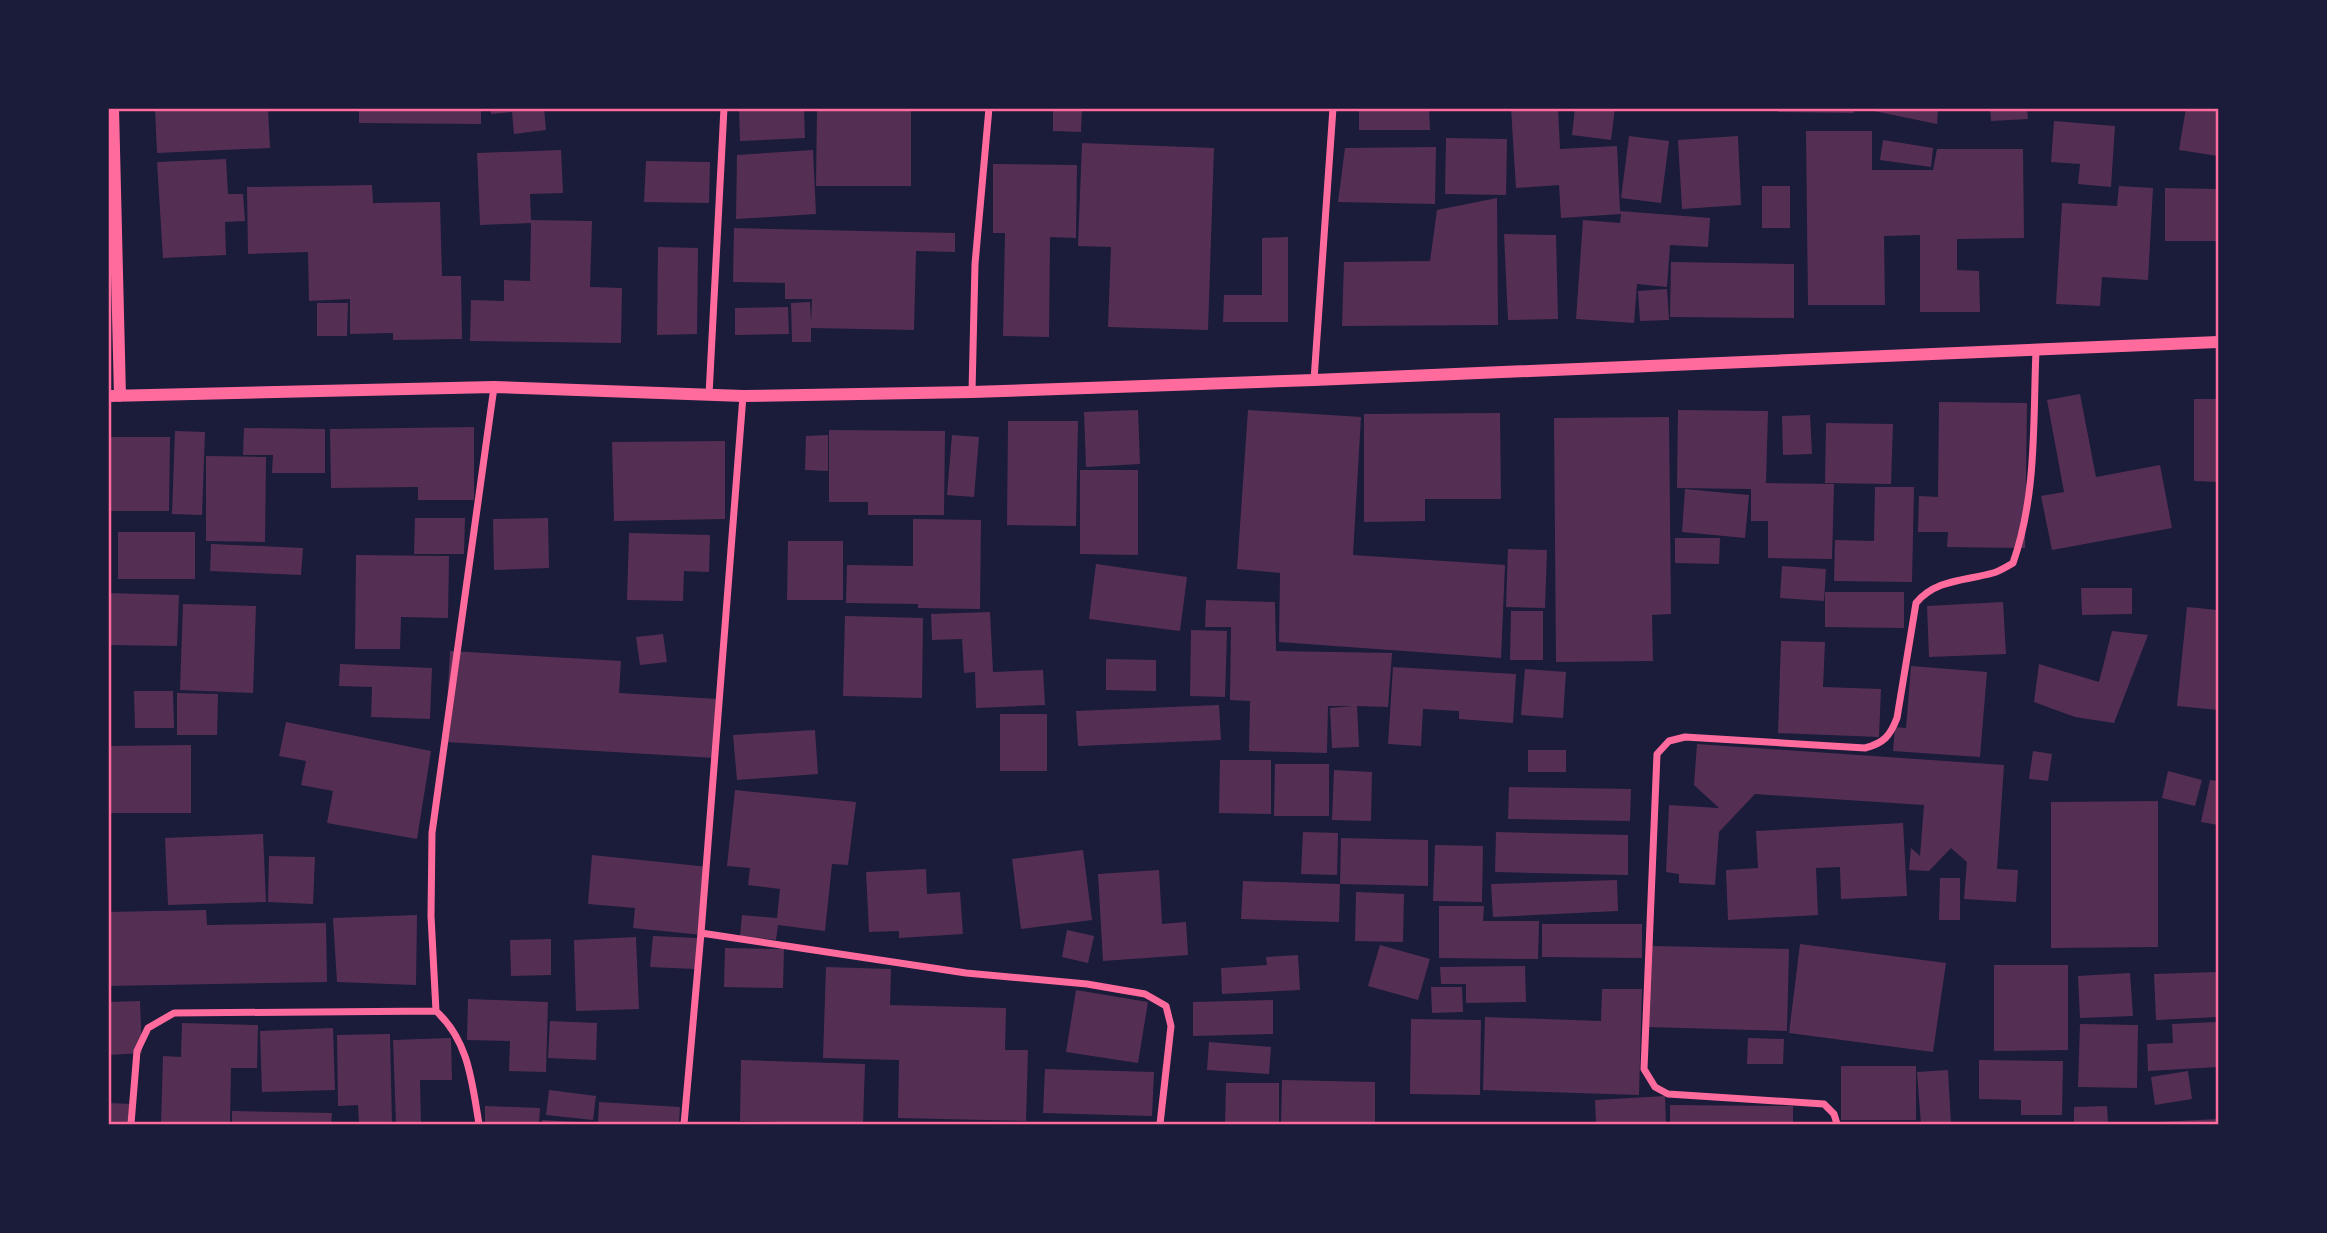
<svg xmlns="http://www.w3.org/2000/svg" width="2327" height="1233" viewBox="0 0 2327 1233" font-family="Arial,sans-serif">
<rect width="100%" height="100%" fill="#1b1b3a"/>
<path fill="#542f53" d="M155,108H268L270,148L157,153Z
M359,108H481V124L359,123Z
M491,108H544L546,130L514,134L512,112L491,114Z
M739,108H804L805,138L740,141Z
M1053,108H1082L1081,132L1053,131Z
M1359,108H1429L1430,130H1359Z
M1511,108H1558L1560,149L1617,146L1620,211L1710,218L1708,247L1670,245L1667,287L1637,284L1634,323L1576,319L1583,220L1620,223L1621,214L1561,218L1559,185L1516,188Z
M1575,108H1615L1611,140L1572,135Z
M1778,108H1854V113L1778,112Z
M1869,108H1938L1937,124L1869,110Z
M1990,108H2027L2028,119L1991,121Z
M2186,108H2218V156L2179,150Z
M817,109L911,110V186H816Z
M2054,121L2115,126L2111,187L2078,184L2080,164L2051,162Z
M1806,131H1872V170H1933L1937,149H2023L2024,238L1957,239V270L1979,271L1980,312H1920V235L1884,236L1885,305H1808Z
M1629,136L1669,141L1661,203L1621,198Z
M1738,136L1741,205L1682,209L1678,140Z
M1446,138L1507,139L1506,195L1445,194Z
M1883,140L1933,148L1931,167L1880,160Z
M1082,143L1214,148L1208,330L1108,327L1111,247L1078,246Z
M1436,147L1435,204L1338,202L1345,148Z
M561,150L563,193L530,194L531,220L592,221L590,287L622,288L621,343L470,341L471,300L504,301V280L530,281L531,223L480,225L477,153Z
M813,150L816,214L736,219L737,155Z
M226,159L228,194H243L245,221L225,222L226,255L163,258L157,162Z
M646,161L710,162L709,203L644,202Z
M993,164L1077,165L1076,238L1050,237L1049,337L1003,336L1005,233H993Z
M372,185L373,203L440,202L442,276H461L462,339L393,340V333L350,334V299L309,301L308,252L248,254L247,187Z
M1762,186H1790V228H1762Z
M2119,186L2153,188L2148,280L2102,277L2100,306L2056,304L2062,203L2117,206Z
M2165,188L2218,189V241H2165Z
M1497,198L1498,325L1342,326L1344,262L1430,261L1437,210Z
M734,228L955,233V252L916,251L914,330L811,328V342H792L791,303L810,302L811,322L812,299H785V283L733,282Z
M1504,234L1556,235L1558,319L1508,320Z
M1288,237V322H1223L1224,295H1262V238Z
M658,247L698,248L697,334L657,335Z
M1671,262L1794,264V318L1670,317Z
M1667,289L1669,320L1640,321L1638,291Z
M317,303H348L347,336H317Z
M788,307L789,334L735,335V308Z
M2080,394L2096,477L2160,465L2172,528L2052,550L2041,496L2064,492L2047,400Z
M2194,399H2218V482L2194,481Z
M1939,402L2027,403L2025,548L1947,547L1948,532H1918L1919,496L1938,497Z
M1138,410L1140,464L1086,467L1084,412Z
M1248,410L1361,417L1353,555L1505,565L1501,658L1279,642L1280,573L1237,569Z
M1678,410L1768,411L1766,483L1834,484L1832,559L1768,558V521H1751V489L1677,488Z
M1500,413L1501,499H1425V521L1364,522V414Z
M1810,415L1812,454L1783,455L1782,416Z
M1669,417L1671,614L1652,615L1653,661L1556,662L1554,418Z
M1008,421H1078L1076,526L1007,525Z
M1826,423L1893,424L1891,484L1825,483Z
M474,427V500H418V487L331,488L330,429Z
M244,428L325,429V473H272L273,455H243Z
M829,430L945,431L944,515H868V502H829Z
M175,431L205,432L202,515L172,514Z
M828,435V471L805,470L806,436Z
M952,435L979,437L974,497L947,495Z
M108,437H170L169,511H108Z
M725,441V519L614,521L612,442Z
M206,456L266,457L265,542L206,541Z
M1080,470H1138V555L1080,554Z
M1875,487H1914L1912,582L1834,581L1835,540L1874,541Z
M1685,489L1749,495L1745,538L1682,532Z
M415,518H465L464,554H414Z
M548,518L549,568L494,570L493,519Z
M913,519L981,520L980,609L918,608V604L846,603L847,565L913,566Z
M118,532H195V579H118Z
M629,533L710,535L709,572L684,571L683,601L627,600Z
M1675,538H1720L1719,564L1675,563Z
M788,541H843V600H787Z
M211,544L303,548L301,575L210,571Z
M1508,549L1547,550L1545,608L1506,607Z
M356,555L449,556L448,618L401,617L400,649H355Z
M1096,564L1187,577L1180,631L1089,619Z
M1782,566L1826,569L1824,601L1780,598Z
M2081,588H2132V614L2082,615Z
M1825,592H1904V628L1825,627Z
M108,593L179,595L177,646L108,645Z
M1206,600L1275,602L1276,651L1392,653L1388,707L1357,706L1359,747L1332,748L1330,708L1353,706H1328L1327,753L1249,751L1250,701L1230,700L1231,627H1205Z
M2003,602L2006,654L1929,657L1927,606Z
M183,604L256,606L253,693L180,690Z
M2187,607L2218,610V710L2177,706Z
M1511,611H1543V660H1510Z
M990,612L993,672L1043,670L1045,705L976,708L975,672L964,673L962,639L932,640L931,614Z
M845,616L923,618L922,698L843,696Z
M1191,630L1227,631L1225,697L1190,696Z
M2112,631L2148,635L2114,723L2075,717L2034,702L2039,664L2099,682Z
M663,634L667,662L640,665L636,637Z
M1781,641L1825,642L1823,687L1881,689L1879,737L1778,733Z
M450,651L621,661L619,693L718,699L715,758L445,742Z
M1106,659L1156,660V691L1106,690Z
M340,664L432,668L430,719L371,717L372,687L339,686Z
M1911,666L1987,672L1980,757L1893,751L1895,727L1906,728Z
M1393,667L1516,674L1513,723L1459,719V711L1423,709L1421,746L1388,744Z
M1525,669L1566,672L1563,718L1521,715Z
M134,691H173L174,728H135Z
M177,693L218,694L217,735H177Z
M1219,705L1221,740L1078,746L1076,711Z
M1000,714H1047V771H1000Z
M286,722L431,751L417,839L327,823L333,791L301,785L306,761L279,756Z
M815,730L818,774L737,780L733,735Z
M1697,744L2004,765L1997,869L2018,870L2016,902L1964,899L1967,862L1951,848L1929,871L1909,870L1911,848L1920,856L1924,805L1755,794L1719,832L1715,885L1679,883V874L1666,872L1669,805L1719,808L1694,785Z
M191,745V813H108V746Z
M1528,750H1566V772H1528Z
M2033,751L2052,754L2048,781L2029,779Z
M1220,760H1271V814L1219,813Z
M1275,764H1329V816H1274Z
M1334,770L1372,772L1371,821L1332,820Z
M2168,771L2202,780L2195,806L2162,798Z
M2210,780L2218,781V825L2201,822Z
M1509,787L1631,789L1630,821L1508,819Z
M735,790L856,802L848,865L832,864L825,931L778,925L776,940L740,936L742,915L777,918L780,889L748,885L750,868L727,866Z
M2158,801V947L2051,948V802Z
M1903,823L1907,896L1841,899L1840,867L1816,868L1818,915L1728,920L1726,870L1758,868L1756,831Z
M1303,832L1338,833L1337,875L1301,874Z
M1496,832L1628,835V875L1495,872Z
M263,834L266,902L168,905L165,838Z
M1341,838L1428,840V886L1340,884Z
M1435,845L1483,846L1482,902L1433,901Z
M1083,850L1092,920L1021,929L1012,859Z
M592,855L709,867L702,935L633,928L635,908L588,904Z
M269,856L315,857L313,904L268,902Z
M926,869L927,894L960,892L963,934L899,938V931L869,932L866,872Z
M1159,870L1162,924L1186,922L1188,955L1103,961L1098,874Z
M1940,878H1960V920H1939Z
M1617,880L1618,911L1493,917L1491,884Z
M1243,881L1340,884L1339,922L1241,919Z
M1356,892L1404,894L1403,942L1355,941Z
M1439,906H1484L1483,921H1539L1538,959L1439,958Z
M206,910L207,925L326,923L327,982L108,986V912Z
M417,915L416,985L337,982L333,918Z
M1542,924H1642V958L1542,957Z
M1067,930L1094,936L1088,963L1062,957Z
M653,936L698,938L695,969L650,967Z
M636,937L639,1009L576,1011L574,940Z
M551,939V975L511,976L510,940Z
M1800,944L1946,963L1933,1052L1789,1033Z
M1380,945L1430,959L1418,1000L1368,986Z
M1652,946L1789,949L1787,1031L1647,1027Z
M725,948L784,949L783,988L724,987Z
M1298,955L1300,990L1222,994L1221,968L1267,965L1266,957Z
M1994,965H2068V1050L1994,1051Z
M1525,966L1526,1002L1466,1003V984H1441L1440,967Z
M826,967L891,969L890,1005L1006,1008L1005,1050H1028L1026,1121L898,1118L899,1060L823,1058Z
M2218,972V1017L2156,1020L2154,974Z
M2130,973L2133,1016L2080,1018L2078,976Z
M1431,987H1462L1463,1012L1432,1013Z
M1602,989H1642L1639,1095L1483,1090L1485,1017L1601,1021Z
M1076,990L1148,1002L1138,1063L1066,1052Z
M468,999L548,1002L546,1072L509,1071L510,1041L467,1040Z
M1273,1000V1034L1193,1036V1002Z
M140,1001L142,1053L108,1055V1002Z
M1411,1019L1481,1020L1480,1095L1410,1094Z
M550,1021L597,1023L596,1060L548,1058Z
M2218,1022V1067L2148,1071L2147,1044L2173,1043L2172,1024Z
M182,1023L258,1025L257,1068H231L230,1124H161L163,1056L181,1057Z
M2080,1024L2138,1025L2137,1088L2078,1087Z
M333,1028L335,1090L262,1092L260,1031Z
M390,1034L392,1124H359L358,1105L338,1106L337,1035Z
M451,1038L452,1080H420L421,1124H396L393,1040Z
M1748,1038L1784,1039L1783,1064H1747Z
M1209,1042L1271,1047L1269,1074L1207,1070Z
M741,1060L865,1064L863,1124L740,1121Z
M1979,1060L2063,1061L2062,1115H2021V1100L1979,1099Z
M1841,1066H1916V1120H1841Z
M1045,1069L1154,1072L1152,1116L1043,1113Z
M1948,1070L1951,1124H1921L1917,1072Z
M2188,1071L2192,1099L2155,1105L2151,1077Z
M1282,1080L1375,1082V1124H1281Z
M1226,1083H1279V1124H1225Z
M549,1090L596,1096L593,1120L546,1115Z
M1665,1096L1666,1124H1596L1595,1100Z
M599,1102L680,1107L679,1124H598Z
M108,1103L133,1104V1124H108Z
M1670,1105L1793,1106V1124H1670Z
M485,1106L540,1108L539,1124H485Z
M2107,1106L2108,1124H2074V1107Z
M232,1111L332,1113L331,1124H232Z
M2218,1119V1124H2159V1122Z
M542,1120L578,1122V1124H542Z"/>
<g fill="none" stroke-linecap="round" stroke-linejoin="round">
<path stroke="#ff6b9d" stroke-width="7" d="M1314,380L1333,108
M972,392L975,264L989,108
M709,395L724,108
M743,396L701,933L966,973L1087,984L1145,994L1166,1006L1171,1026L1160,1124
M436,1011L431,916L432,833L494,387
M131,1124L137,1051L148,1028L174,1013L436,1011C469,1041 472,1083 479,1124
M684,1124L701,933
M1837,1124L1834,1114L1824,1104L1668,1094L1655,1087L1644,1069L1657,754L1669,741L1685,737L1865,748C1884,743 1890,736 1897,718L1916,603C1936,579 1965,581 1993,573C2000,571 2006,567 2013,563C2037,495 2033,421 2036,350"/>
<path stroke="#ff6b9d" stroke-width="12" d="M113,108L120,396
M108,396L494,387L743,396L972,392L1314,380L2218,342"/>
</g>
<rect width="2327" height="1233" fill="none" stroke="#1b1b3a" stroke-width="220"/>
<rect x="110" y="110" width="2107" height="1013" fill="none" stroke="#ff6b9d" stroke-width="2.5"/>
</svg>
